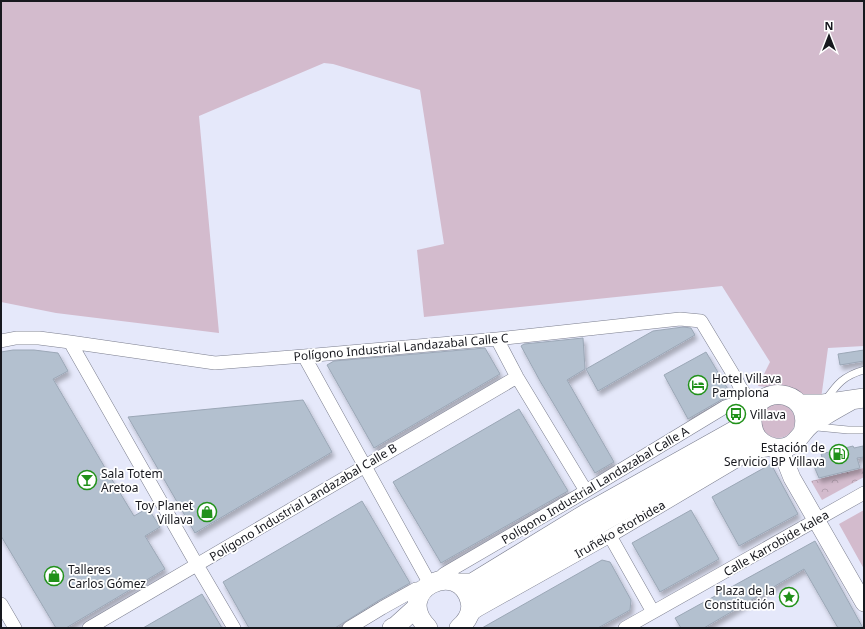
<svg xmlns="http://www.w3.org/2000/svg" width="865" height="629" viewBox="0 0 865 629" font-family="'Noto Sans',sans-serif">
<defs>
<pattern id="park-crowns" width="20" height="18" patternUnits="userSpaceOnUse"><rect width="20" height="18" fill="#d3bbcd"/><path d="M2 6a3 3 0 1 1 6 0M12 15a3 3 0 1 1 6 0" fill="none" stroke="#b4a0b0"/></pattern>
<filter id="shadow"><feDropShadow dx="2.5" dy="4.5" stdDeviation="2" flood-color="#0004"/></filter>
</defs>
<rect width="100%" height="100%" fill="#e5e8fa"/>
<path fill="#d3bbcd" d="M1,1H864V346L828,348L821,399L810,397L782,386L767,387L758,386L770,362L722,286L424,317L417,250L444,244L420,90L333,64L324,63L199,116L219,333L56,313L1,302Z
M761 421a17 17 0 1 1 34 0a17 17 0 1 1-34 0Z
M864,510V569L839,524Z"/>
<path fill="url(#park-crowns)" d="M864,468V477L822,500L811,481Z"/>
<path fill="#b3c0cf" stroke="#9ba7b6" filter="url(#shadow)" d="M683,327L691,328L695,335L598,391L586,369L653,331Z
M583,338L585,369L567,380L614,462L595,473L540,381L521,346L524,344Z
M485,348L500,374L374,448L327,365L334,361Z
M13,350H34L58,353L68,371L53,379L111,478L134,516L148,508L160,527L145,536L165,569L66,628H56L1,536V352Z
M864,350V361L840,365L838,354Z
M706,352L732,396L721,400L688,419L664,375Z
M303,400L332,452L195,533L128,417Z
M519,409L568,491L441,563L393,482Z
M853,446L854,448L863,446L864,457L857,458L860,468L819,478L813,464H824L821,454Z
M771,464L798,514L739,546L712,497Z
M362,501L410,583L378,601L335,628H249L223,582Z
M691,510L719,559L660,592L632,543Z
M815,541L863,628H838L804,569L704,628H681L675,618Z
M602,560L610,562L631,600L630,610L598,628H482Z
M202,594L222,628H143Z"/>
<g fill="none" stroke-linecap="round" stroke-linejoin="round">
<g stroke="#7b7e8e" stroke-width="8">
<path id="service" d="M825,401C837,384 843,376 864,370
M815,426L817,427L848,430H864"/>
</g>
<g stroke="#7b7e8e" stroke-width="14">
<path id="minor" d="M497,339L517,377L586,491
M1,341L16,338H39L70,342L215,363L304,356L497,339L680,319L701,321L736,379C741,391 747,397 757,405
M70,342L197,565L234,628
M304,356L430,584
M610,536L653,612
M439,580L444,574L576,497L725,407L734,404L745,405L755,407
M1,604L15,628
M469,616L478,610L610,536L750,453L766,450
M89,628L517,377
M349,628L382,608L416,589L425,588
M625,628L864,493"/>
</g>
<g stroke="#7b7e8e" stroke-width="18">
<path id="tertiary" d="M780,448L792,478L864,603"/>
</g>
<g stroke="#7b7e8e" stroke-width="20">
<path id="secondary" d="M799,404H823L864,398
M803,432C815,392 762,381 753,414C751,420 752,426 754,432C757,440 766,447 775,448C795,451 799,434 811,424C814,421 819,419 824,416C832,411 841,406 850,401
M457,583H472L585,514L737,429L752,419
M470,602L483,593L592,528L697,468L744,444L762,443
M392,628L396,626L417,607
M428,628C391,591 459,557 470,601C473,612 467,621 459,628"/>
</g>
<use href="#service" stroke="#fff" stroke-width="7"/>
<use href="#minor" stroke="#fff" stroke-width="13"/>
<use href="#tertiary" stroke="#fff" stroke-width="17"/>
<use href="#secondary" stroke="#fff" stroke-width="19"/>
</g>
<defs>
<g id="hotel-ring" transform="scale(1)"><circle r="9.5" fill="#fff" stroke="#21911a" stroke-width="1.5"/><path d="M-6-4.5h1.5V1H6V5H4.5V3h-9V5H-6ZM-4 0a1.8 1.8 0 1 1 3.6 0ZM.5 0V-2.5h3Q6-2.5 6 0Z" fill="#21911a"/></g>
<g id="bus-ring" transform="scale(1)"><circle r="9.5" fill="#fff" stroke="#21911a" stroke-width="1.5"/><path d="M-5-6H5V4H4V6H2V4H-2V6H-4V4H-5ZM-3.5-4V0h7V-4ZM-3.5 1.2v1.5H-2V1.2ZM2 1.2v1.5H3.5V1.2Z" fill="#21911a"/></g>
<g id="fuel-ring" transform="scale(1)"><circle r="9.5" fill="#fff" stroke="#21911a" stroke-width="1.5"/><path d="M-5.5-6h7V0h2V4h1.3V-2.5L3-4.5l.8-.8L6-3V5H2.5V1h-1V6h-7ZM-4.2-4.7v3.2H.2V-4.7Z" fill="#21911a"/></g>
<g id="bar-ring" transform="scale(1)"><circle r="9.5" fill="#fff" stroke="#21911a" stroke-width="1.5"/><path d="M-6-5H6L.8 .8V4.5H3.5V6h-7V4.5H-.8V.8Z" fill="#21911a"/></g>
<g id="shop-ring" transform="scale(1)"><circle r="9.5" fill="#fff" stroke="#21911a" stroke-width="1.5"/><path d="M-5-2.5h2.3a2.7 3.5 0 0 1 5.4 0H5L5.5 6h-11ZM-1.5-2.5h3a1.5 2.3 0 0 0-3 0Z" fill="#21911a"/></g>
<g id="sight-ring" transform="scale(1)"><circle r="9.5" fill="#fff" stroke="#21911a" stroke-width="1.5"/><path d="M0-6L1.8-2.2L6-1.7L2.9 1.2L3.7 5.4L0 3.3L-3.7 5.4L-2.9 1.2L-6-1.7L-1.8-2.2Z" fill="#21911a"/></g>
</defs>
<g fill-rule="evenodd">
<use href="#hotel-ring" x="698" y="385"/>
<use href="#bus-ring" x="736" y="414"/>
<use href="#fuel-ring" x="839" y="454"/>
<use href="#bar-ring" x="87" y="480"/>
<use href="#shop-ring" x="207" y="512"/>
<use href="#shop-ring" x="54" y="576"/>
<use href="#sight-ring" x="789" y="597"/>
</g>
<g text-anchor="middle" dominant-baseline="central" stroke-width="3.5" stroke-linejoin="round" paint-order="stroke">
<g font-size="12" fill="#17181e" stroke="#fff">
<text transform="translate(401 347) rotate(-5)">Polígono Industrial Landazabal Calle C</text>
<text transform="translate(595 485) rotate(-31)">Polígono Industrial Landazabal Calle A</text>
<text transform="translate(303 502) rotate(-31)">Polígono Industrial Landazabal Calle B</text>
<text transform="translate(620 529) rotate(-30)">Iruñeko etorbidea</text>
<text transform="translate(776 543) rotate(-30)">Calle Karrobide kalea</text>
</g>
<g font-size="12" fill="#17181e" stroke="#fff" text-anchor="start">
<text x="712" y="378">Hotel Villava<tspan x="712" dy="14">Pamplona</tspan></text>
<text x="750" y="414">Villava</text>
<text x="825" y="447" text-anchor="end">Estación de<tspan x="825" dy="14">Servicio BP Villava</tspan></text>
<text x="101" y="473">Sala Totem<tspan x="101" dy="14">Aretoa</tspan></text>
<text x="193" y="505" text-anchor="end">Toy Planet<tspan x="193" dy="14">Villava</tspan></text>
<text x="68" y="569">Talleres<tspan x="68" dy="14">Carlos Gómez</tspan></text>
<text x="775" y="590" text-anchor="end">Plaza de la<tspan x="775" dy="14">Constitución</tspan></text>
</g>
</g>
<rect width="865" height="629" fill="none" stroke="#17181e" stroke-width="4"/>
<g transform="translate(829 36)" stroke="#ffffff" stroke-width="3" paint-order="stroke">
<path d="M0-3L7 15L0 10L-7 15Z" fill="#17181e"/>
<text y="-6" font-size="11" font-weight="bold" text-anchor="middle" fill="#17181e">N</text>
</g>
</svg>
